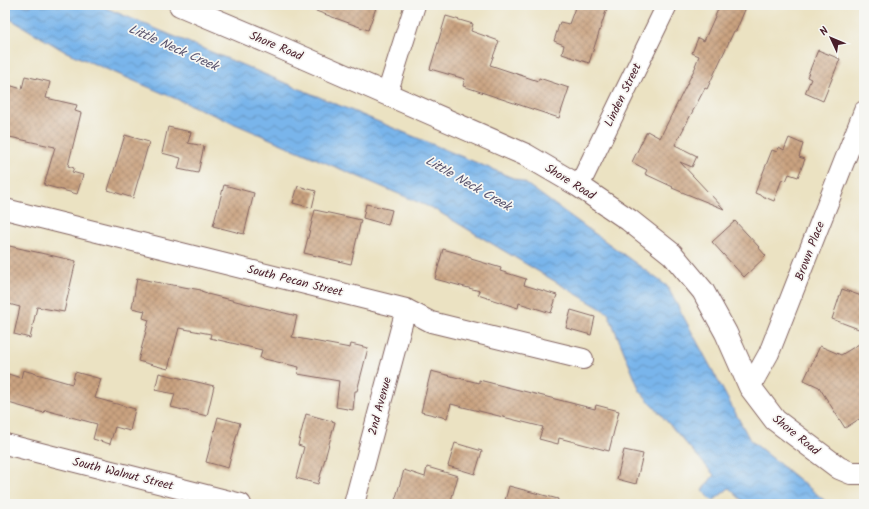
<svg xmlns="http://www.w3.org/2000/svg" width="869" height="509" viewBox="0 0 869 509" font-family="Kalam,sans-serif">
<defs>
<pattern id="water-waves" width="16" height="10" patternUnits="userSpaceOnUse"><rect width="16" height="10" fill="#79b5eb"/><path d="M0 5q4-4 8 0t8 0" fill="none" stroke="#6593bf"/></pattern>
<pattern id="building-cross-hatch" width="8" height="8" patternUnits="userSpaceOnUse"><rect width="8" height="8" fill="#caa380"/><path d="M0 0l8 8M0 8l8-8" fill="none" stroke="#a68469"/></pattern>
</defs>
<rect width="100%" height="100%" fill="#f6f6f2"/>
<filter id="ink" filterUnits="userSpaceOnUse"><feTurbulence type="fractalNoise" baseFrequency=".025" numOctaves="2"/><feDisplacementMap in="SourceGraphic" scale="8" xChannelSelector="R" yChannelSelector="G"/><feConvolveMatrix kernelMatrix="1 2 1 2 8 2 1 2 1" color-interpolation-filters="sRGB"/></filter>
<filter id="wash" filterUnits="userSpaceOnUse"><feTurbulence type="fractalNoise" baseFrequency=".012" numOctaves="4" result="noise"/><feDisplacementMap in="SourceGraphic" scale="16" xChannelSelector="R" yChannelSelector="G"/><feGaussianBlur stdDeviation="0.9" result="paint"/><feColorMatrix in="noise" values="0 0 0 0 0 0 0 0 0 0 0 0 0 0 0 0 0 1.4 0 .05"/><feComposite in="paint" operator="in"/></filter>
<g filter="url(#wash)">
<rect width="100%" height="100%" fill="#ebe2c2"/>
<path fill="url(#water-waves)" stroke="#626a8b" d="M5,5H99L525,183L667,286L750,440L829,504H746L729,488L713,501L702,490L714,475L640,391L608,313L434,209L64,51L5,16Z"/>
<g id="blocks">
<path fill="url(#building-cross-hatch)" d="M305,5H377L368,30L305,7Z
M576,5H608L589,63L562,54L564,45L554,41L560,22L569,24Z
M720,5H747L736,31H734L707,89L705,88L675,145L697,156L692,167L680,162L724,209L672,188L673,187L645,174L647,170L632,162L647,131L660,138L696,66H695L699,56L692,53L698,38L704,41Z
M446,16L473,24L471,31L499,41L490,65L538,81L539,78L569,88L559,118L463,86L465,79L430,69Z
M818,50L840,59L823,101L805,93L811,79L807,77Z
M25,76L50,82L46,98L77,105L75,111L81,113L68,166L74,168L72,172L83,175L77,194L44,185L55,147L5,136V84L22,89Z
M168,127L191,132L188,143L204,146L198,173L178,169L181,158L162,153Z
M125,135L149,142L133,198L108,190Z
M789,138L803,144L799,157L805,159L798,177L789,174L786,181L782,179L774,201L755,193L772,150L777,152L779,147L784,150Z
M224,185L254,193L244,234L213,226Z
M298,186L316,191L312,208L293,203Z
M366,204L392,210L388,225L363,218Z
M315,210L361,220L351,264L304,253Z
M735,221L759,247H758L766,256L744,277L712,242Z
M5,245L76,261L64,312L37,307L30,338L14,334L20,307L5,303Z
M443,249L471,257V259L501,268L500,271L526,279L524,285L557,295L551,313L519,303L518,308L478,295L480,291L435,279Z
M137,278L155,282L201,290V291L207,293V294L297,316L292,337L350,348L351,344L368,348L357,391H355L353,410L336,407L339,381L298,374L299,367L260,358L262,350L210,338L211,334L179,328L168,369L138,361L149,320L143,318L145,311L132,308Z
M842,289L864,297V331L832,319Z
M571,310L595,317L591,335L566,328Z
M864,341V416L845,428L819,387L804,380L820,346L841,355Z
M23,370L72,384L75,372L101,379L95,398L135,409L130,431L115,427L110,444L93,439L97,424L45,410L44,413L5,402V373L21,378Z
M431,371L479,383V380L595,409L596,405L619,411L609,451L559,438L558,444L539,439L543,427L451,404L447,418L421,412Z
M159,373L214,386L207,416L171,407L175,394L155,390Z
M306,414L335,422L318,484L296,478L304,447L298,445Z
M218,417L240,423L228,468L206,462Z
M455,443L482,451L475,474L448,466Z
M624,450L643,454L636,484L617,479Z
M427,467L458,476L450,504H394L404,470L425,477Z
M509,486L558,499L557,504H504Z"/>
</g>
</g>
<g filter="url(#ink)">
<use href="#blocks" fill-opacity="0" stroke="#826360" stroke-width="1"/>
<g fill="none" stroke-linecap="round" stroke-linejoin="round">
<g stroke="#826360" stroke-width="22">
<path id="minor" d="M387,94L415,5
M579,186L667,5
M5,209L406,309L431,322L583,359
M750,387L769,353L864,111
M5,444L241,504
M354,504L406,309"/>
</g>
<g stroke="#826360" stroke-width="24">
<path id="tertiary" d="M180,5L270,43L526,155L579,186L629,220L672,254L703,291L726,333L750,387L775,420L839,468L851,473H864"/>
</g>
<use href="#minor" stroke="#fff" stroke-width="20"/>
<use href="#tertiary" stroke="#fff" stroke-width="22"/>
</g>
</g>
<g text-anchor="middle" dominant-baseline="central" stroke-width="3.5" stroke-linejoin="round" paint-order="stroke">
<g font-size="12" fill="#4a1f2b" stroke="#f6f6f2">
<text transform="translate(276 46) rotate(23)">Shore Road</text>
<text transform="translate(623 95) rotate(-64)">Linden Street</text>
<text transform="translate(570 182) rotate(32)">Shore Road</text>
<text transform="translate(810 251) rotate(-69)">Brown Place</text>
<text transform="translate(295 281) rotate(14)">South Pecan Street</text>
<text transform="translate(380 406) rotate(-75)">2nd Avenue</text>
<text transform="translate(796 435) rotate(39)">Shore Road</text>
<text transform="translate(123 474) rotate(14)">South Walnut Street</text>
</g>
<g font-size="13" font-style="italic" fill="#5a546e" stroke="#f6f6f2">
<text transform="translate(173 48) rotate(24)">Little Neck Creek</text>
<text transform="translate(468 184) rotate(30)">Little Neck Creek</text>
</g>
</g>
<rect width="869" height="509" fill="none" stroke="#f6f6f2" stroke-width="20"/>
<g transform="translate(831 38) rotate(314)" stroke="#f6f6f2" stroke-width="3" paint-order="stroke">
<path d="M0-3L7 15L0 10L-7 15Z" fill="#4a1f2b"/>
<text y="-6" font-size="11" font-weight="bold" text-anchor="middle" fill="#4a1f2b">N</text>
</g>
</svg>
